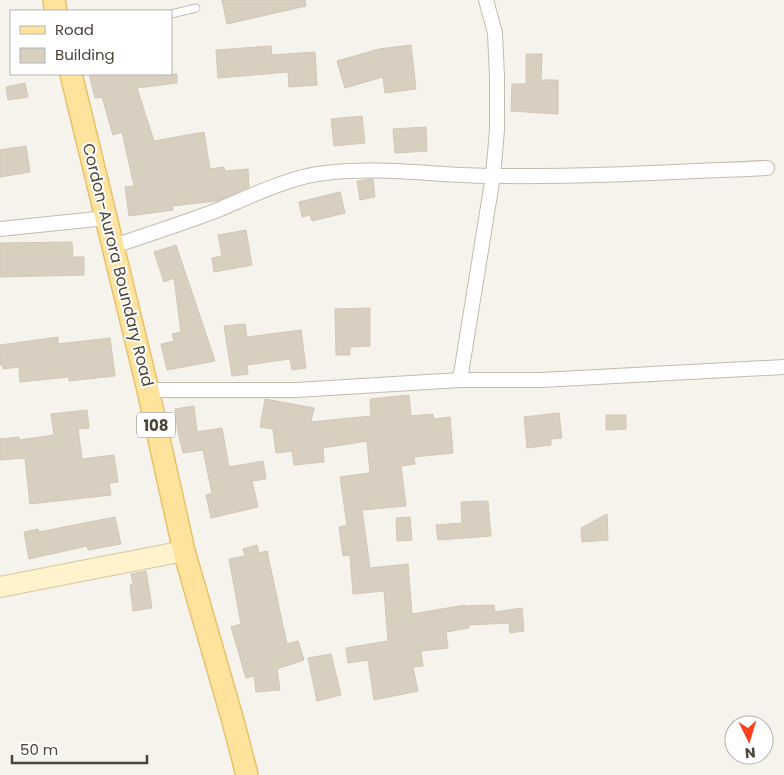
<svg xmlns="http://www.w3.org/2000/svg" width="784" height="775" viewBox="0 0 784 775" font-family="Poppins,sans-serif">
<rect width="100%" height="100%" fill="#f6f3ec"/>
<path fill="#d8cfc1" stroke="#d3c7b4" d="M222,0H305L306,6L227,24Z
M411,45L416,89L385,93L383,77L345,88L337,61L379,49Z
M271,46L272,55L315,52L317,85L289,87L288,72L218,78L216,50Z
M526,54H542L541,80H558V114L511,111L512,84H526Z
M89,74H177V83L137,88L154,141L204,132L210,169L224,167L225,171L248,169L249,187L217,201L172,206L173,210L129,216L125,187L134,186L122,132L113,135L102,97L95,98Z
M25,83L28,97L8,100L6,87Z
M362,116L365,143L334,146L331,119Z
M426,127L427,151L395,153L393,129Z
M26,146L30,172L0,177V150Z
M373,179L375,197L360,200L357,181Z
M340,192L345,213L312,221L310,215L302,217L299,202Z
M246,230L252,265L214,272L212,258L222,256L218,235Z
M72,242L73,257H84V275L0,277V243Z
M176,245L215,361L167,370L161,344L174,341L172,334L181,332L174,278L164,282L154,252Z
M370,308V346L350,347V355H336L335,309Z
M245,324L247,337L301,330L306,368L292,370L290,359L247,365L248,374L232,376L224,326Z
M58,337V344L110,338L115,376L69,381V377L20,382L19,367L3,369V365H0V345Z
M409,395L411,416L433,414L434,419L450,417L453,453L414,457L415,464L401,466L406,506L362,510L370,568L408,564L412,614L465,605L466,606L494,605L495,612L522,608L524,631L510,633L509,623L469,625V628L446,632L448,648L421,651L423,666L413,667L418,691L374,700L368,660L348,663L346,648L388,641L384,591L353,594L350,555L343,556L339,527L347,525L340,477L370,473L367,441L323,448L324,462L294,465L292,451L276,453L273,429L260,427L265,399L314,408L311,422L371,416L370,399Z
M194,406L197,432L222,428L229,467L263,461L266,479L252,481L258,507L211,518L206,495L212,493L203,450L183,453L178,432L175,409Z
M87,410L89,428L78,429L82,459L114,455L118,482L109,483L111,495L30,504L25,458L0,460V439L19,437V440L54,435L51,414Z
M559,413L562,438L551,439V445L527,448L524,417Z
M606,415H626V429L606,430Z
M488,501L491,536L438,540L436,525L462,523L461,502Z
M607,514L608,540L582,542L581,528Z
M115,517L121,544L88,550L87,546L29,559L24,532L38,529L39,532Z
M410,517L412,540L397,541L396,518Z
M257,545L259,553L267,551L287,644L298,641L304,660L277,669L280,690L256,692L254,676L246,678L231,627L241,624L229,559L245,556L243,549Z
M146,571L152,608L133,611L130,585L133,584L131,574Z
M331,654L341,695L317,701L308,658Z"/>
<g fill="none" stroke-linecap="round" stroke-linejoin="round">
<g stroke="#c2bbae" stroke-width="9">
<path id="lane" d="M171,14L196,8"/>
</g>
<g stroke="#c2bbae" stroke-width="16">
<path id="street" d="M0,229L106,218
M114,246C149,234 184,223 218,210C248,197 292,176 325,173C381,166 438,176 495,176C586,177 676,172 767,168
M460,380L493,176L497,130V77L495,33L486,0
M148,390H296L460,380H541L784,367"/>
</g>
<g stroke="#d6c79b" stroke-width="22">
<path id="secondary" d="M0,587L184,551"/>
</g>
<g stroke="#e6c16a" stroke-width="24">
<path id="primary" d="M54,0L56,11
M71,74L148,390L184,551L233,721L247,775"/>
</g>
<use href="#lane" stroke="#fff" stroke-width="7"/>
<use href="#street" stroke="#fff" stroke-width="14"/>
<use href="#secondary" stroke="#fff3cd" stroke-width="20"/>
<use href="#primary" stroke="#ffe39c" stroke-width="21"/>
</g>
<g text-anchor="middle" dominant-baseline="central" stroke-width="4" stroke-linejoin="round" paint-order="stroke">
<rect fill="#fff" stroke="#817c74" stroke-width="1" x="137" y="412.5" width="38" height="25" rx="4"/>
<g font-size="15" font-weight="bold" fill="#4b4439">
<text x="156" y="425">108</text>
</g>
<g font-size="16" fill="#4b4439" stroke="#fff">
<text transform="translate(118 265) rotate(76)">Cordon-Aurora Boundary Road</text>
</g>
</g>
<rect x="10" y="10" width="162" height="65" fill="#ffffff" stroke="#b7b4b0"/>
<rect x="20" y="26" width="25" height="8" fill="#ffe39c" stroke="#b7b4b0"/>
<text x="55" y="35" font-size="15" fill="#4b4439">Road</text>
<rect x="20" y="48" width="25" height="15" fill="#d8cfc1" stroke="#b7b4b0"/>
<text x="55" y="60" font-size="15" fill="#4b4439">Building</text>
<g transform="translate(749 740) rotate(175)"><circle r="24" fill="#ffffff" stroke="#b7b4b0"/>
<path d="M0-4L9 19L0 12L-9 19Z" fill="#fc3f1d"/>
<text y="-8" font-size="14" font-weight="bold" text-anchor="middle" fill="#4b4439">N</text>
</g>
<path d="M12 755v8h135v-8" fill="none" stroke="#4b4439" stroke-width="2.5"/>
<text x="20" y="755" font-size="15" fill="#4b4439" stroke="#ffffff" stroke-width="4" paint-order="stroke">50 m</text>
</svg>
